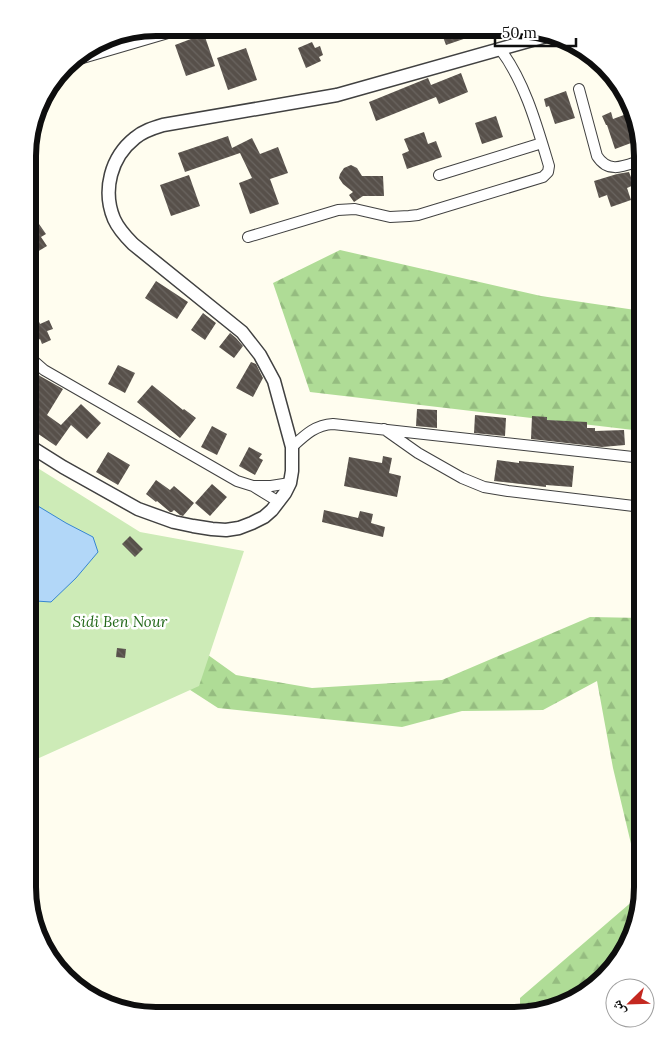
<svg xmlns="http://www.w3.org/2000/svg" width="670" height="1043" viewBox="0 0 670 1043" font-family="Lora,'Noto Naskh Arabic',serif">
<defs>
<pattern id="forest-firs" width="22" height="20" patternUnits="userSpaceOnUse" patternTransform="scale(1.25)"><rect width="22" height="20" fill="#afdc96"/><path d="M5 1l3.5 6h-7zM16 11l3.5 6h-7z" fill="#95bc80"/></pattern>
<pattern id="building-back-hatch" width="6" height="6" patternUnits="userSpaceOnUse" patternTransform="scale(1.25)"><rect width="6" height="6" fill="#57504a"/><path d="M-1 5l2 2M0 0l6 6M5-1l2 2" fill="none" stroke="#6a6560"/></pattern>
</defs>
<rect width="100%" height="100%" fill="#fffdef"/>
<path fill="url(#forest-firs)" d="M340,250L541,296L642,311V431L310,392L273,283Z
M109,584L236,675L312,688L442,680L590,617L642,618V890L613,768L597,681L543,710L462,711L402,727L218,708L130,651Z
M642,893V896L621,959L564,1006L520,1014V998Z"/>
<path fill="#cdebb7" d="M28,462L140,532L244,551L199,686L28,763Z"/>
<path fill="#b2d7f8" stroke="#3685d2" d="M28,500L66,523L93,537L98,552L76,578L51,602L36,601L28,593Z"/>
<path fill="url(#building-back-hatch)" d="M396,29H425V30L400,39Z
M440,29L487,30V31L446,45Z
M204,34L215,66L186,76L175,45Z
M312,42L315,48L320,46L323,55L319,57L321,61L306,68L298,48Z
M246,48L257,80L228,90L217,58Z
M461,73L468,92L439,104L436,97L376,121L369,102L428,78L431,85Z
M566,91L575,118L555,124L549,106L546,107L544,99Z
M611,112L613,119L632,112L636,124L639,140L615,149L607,125H606L602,116Z
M496,116L503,137L482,144L475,123Z
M424,132L428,144L436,141L442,157L407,169L402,154L409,151L404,139Z
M228,136L232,148L252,138L260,154L278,147L288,173L270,179L279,204L250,214L239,183L252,178L240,153L185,172L178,153Z
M351,165L357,168L362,176H383L384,196H363L354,202L349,195L353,192L343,184L339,178L340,174L344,168Z
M629,172L634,185L627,188L631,200L611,207L607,195L599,198L594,181L617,174Z
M189,175L200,206L171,216L160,185Z
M28,211L38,225L39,224L46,234L41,237L47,246L37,252L33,245L28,248Z
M156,281L188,302L177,319L145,298Z
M28,297L40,324L49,320L53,329L47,331L51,340L42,344L40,339L36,341L28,323Z
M203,313L216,323L205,340L191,330Z
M230,333L236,338L243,346L234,358L219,347Z
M251,362L256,364L263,378L253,397L236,388Z
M28,365L40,376L63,389L47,415L61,425L81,404L101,423L87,439L71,425L56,446L28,427Z
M118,365L135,373L125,393L108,384Z
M152,385L183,410L184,409L196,418L180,438L137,402Z
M417,409L437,410V428L416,426Z
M475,415L506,418L505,436L474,433Z
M532,416L547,417V420L587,422V428H595V431L624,430L625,445L602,447L531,439Z
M212,426L227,434L217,455L201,447Z
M249,447L262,454L259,458L263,460L255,475L239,466Z
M108,452L130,465L118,485L96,472Z
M383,456L392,458L389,473L401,476L397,497L344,486L349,457L382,463Z
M497,460L519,463V461L574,466L572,487L546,485V487L494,481Z
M156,480L170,490L174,486L194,503L183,516L180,515L174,510L172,512H170L157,501L156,502L146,494Z
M212,484L227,497L210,516L195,503Z
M324,510L358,518L360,511L373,514L371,523L385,527L383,537L322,522Z
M130,536L143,549L135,557L122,544Z
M117,648L126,649L125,658L116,657Z"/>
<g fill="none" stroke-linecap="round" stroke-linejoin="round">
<g stroke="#414141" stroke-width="12">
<path id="minor" d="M69,62L185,28
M579,89L597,156C609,175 626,165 642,160
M439,175L542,143
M248,237L338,210L355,209L390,217L409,216L418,215L543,177L548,172L549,166C537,126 525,82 500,49
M28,356L44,370L237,481L253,486L279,502
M384,429L418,453L462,478L484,487L508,491L642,507
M292,447C305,435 315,425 333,424L642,458
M254,486H271L290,483"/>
</g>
<g stroke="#414141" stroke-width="15">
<path id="tertiary" d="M28,445L63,467L138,509L174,522L193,526L212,529L226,530L239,528L252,523L264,517L272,510L285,493L290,483L292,471V447L274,381L260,355L242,332L133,244C125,236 118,228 114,219C102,190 111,157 135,138C143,131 153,128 163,125L337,95L550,35"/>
</g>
<use href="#minor" stroke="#fff" stroke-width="10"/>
<use href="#tertiary" stroke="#fff" stroke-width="12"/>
</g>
<g text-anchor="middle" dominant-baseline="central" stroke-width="5" stroke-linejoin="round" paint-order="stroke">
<g font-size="15" font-style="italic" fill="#24691b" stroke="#fff">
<text x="120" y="621">Sidi Ben Nour</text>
</g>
</g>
<path d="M0 0H670V1043H0ZM156 36H514A120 120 0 0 1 634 156V887A120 120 0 0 1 514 1007H156A120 120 0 0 1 36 887V156A120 120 0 0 1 156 36Z" fill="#fff" fill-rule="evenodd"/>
<path fill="none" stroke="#0e0e0e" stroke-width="6" d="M156 36H514A120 120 0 0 1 634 156V887A120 120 0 0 1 514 1007H156A120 120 0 0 1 36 887V156A120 120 0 0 1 156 36Z"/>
<g transform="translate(630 1003) rotate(247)"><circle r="24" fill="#ffffff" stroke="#9f9f9f"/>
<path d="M0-4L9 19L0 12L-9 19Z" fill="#c42820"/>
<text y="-8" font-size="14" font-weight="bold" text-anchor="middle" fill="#0e0e0e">ش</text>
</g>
<path d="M495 38v8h81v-8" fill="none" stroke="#0e0e0e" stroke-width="2.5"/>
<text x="502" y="38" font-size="15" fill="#0e0e0e" stroke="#ffffff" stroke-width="4" paint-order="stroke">50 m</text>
</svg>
